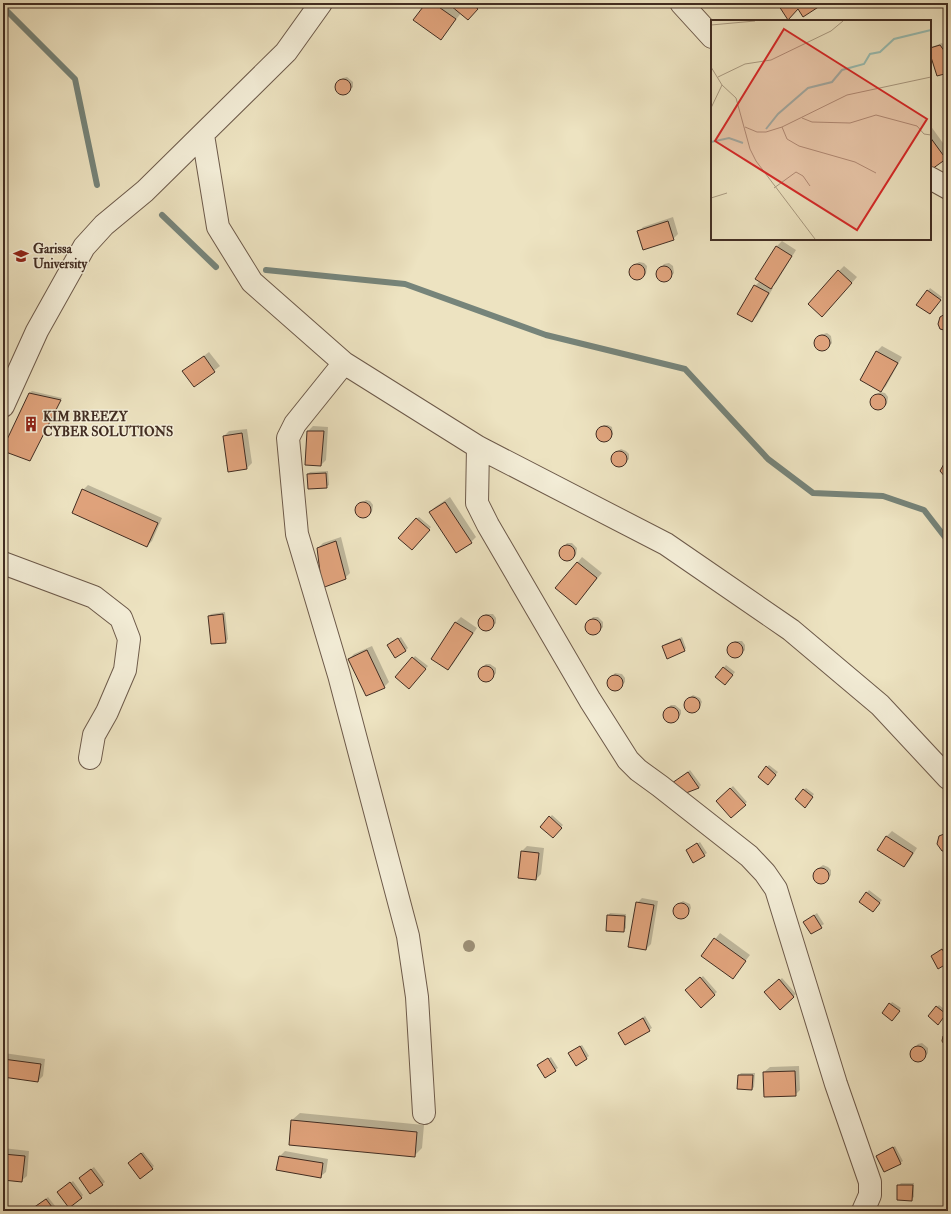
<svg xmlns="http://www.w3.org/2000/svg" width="951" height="1214" viewBox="0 0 951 1214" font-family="'IM FELL Double Pica',serif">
<rect width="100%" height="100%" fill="#ede3c1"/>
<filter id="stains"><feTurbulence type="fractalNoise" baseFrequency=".005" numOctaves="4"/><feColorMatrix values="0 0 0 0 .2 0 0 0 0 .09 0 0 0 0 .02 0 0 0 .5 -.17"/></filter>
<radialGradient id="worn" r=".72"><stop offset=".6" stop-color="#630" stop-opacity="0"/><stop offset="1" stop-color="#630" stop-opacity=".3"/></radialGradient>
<path fill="#0003" d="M427,3H445L455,10L456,9L454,3H476L479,6L470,17L461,13L441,39Z
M942,43L948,51V72L930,51L932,47Z
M347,77L353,82V87L344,95L340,94L337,91L336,86L343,78Z
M930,125L948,150V156L933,168L930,164Z
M673,217L678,234L673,239L638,232L643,227Z
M782,241L796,250L776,283L771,287L773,288L757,316L752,321L755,286L760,281L756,279L777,246Z
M639,262L644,263L647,266L646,274L639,279L632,277L630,273L631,268Z
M669,263L673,266L674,273L666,281L661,280L658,277L657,272L664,264Z
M844,266L857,277L827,311L839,271Z
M930,288L942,297L932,311L918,304Z
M827,333L831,336L832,343L827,349L820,350L816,347L815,342L820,335Z
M882,346L902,357L886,386L881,391L861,379L877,351Z
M209,352L220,366L194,386L184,371Z
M32,391L62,398L30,459L3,450L29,393Z
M880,392L885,393L888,397L887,404L877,410L873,408L871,404V399Z
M604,425H608L612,427L613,434L608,441H601L597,438V431Z
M313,426L328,427L326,460L321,465L306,464L308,431Z
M247,429L252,463L247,468L224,436L229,431Z
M621,449L626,451L629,454V459L621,467L617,466L612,461L614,454Z
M328,471L329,485L326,487L308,474L310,472Z
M88,485L162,518L152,541L147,546L83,490Z
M450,497L476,537L471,542L430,512L435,507Z
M366,500L370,501L373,505L372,512L365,517H360L356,512L358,505Z
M419,517L431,527L415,547L416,519Z
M341,537L350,573L345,578L318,548L323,543Z
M567,543H572L577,548L576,555L569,560L562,558L560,554L561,550Z
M582,557L602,573L576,604L557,588Z
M225,612L228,639L226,642L212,643L209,616L211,614Z
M486,614H493L496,618V623L488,631L483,630L479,627V620Z
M461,617L477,628L453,664L448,669L456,622Z
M593,617H598L603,622V627L597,633L590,634L587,631L586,626Z
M401,637L408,648L406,650L388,645Z
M682,637L686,648L684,651L663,647L665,644Z
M735,641H742L745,645V650L737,658L732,657L729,654L728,649Z
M372,646L389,682L384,687L349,659L354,654Z
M415,656L428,666L411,686L397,677Z
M486,664H490L496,668V673L490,680H483L478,675L479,670Z
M726,665L735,672L727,682L716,677Z
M3,672L8,674L3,688Z
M615,673L622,674L625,678V682L617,690H612L609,687V680Z
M693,695L700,698L702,702L698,710L694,712H689L684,706L687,700Z
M671,705H675L681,710V714L675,721L670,722L664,718V711Z
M769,765L778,772L770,781L767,767Z
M690,770L701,785L699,788L686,792L673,783Z
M733,786L747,802L731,817L717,801Z
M806,788L814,794L807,804L804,790Z
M552,815L563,825L553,836L542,826Z
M892,831L917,848L909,861L904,866L878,849L887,836Z
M700,842L707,853L694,862L687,850Z
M527,846L544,848L541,874L536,879L522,851Z
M823,865L828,867L831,870V875L823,883L818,882L814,877L816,870Z
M869,890L882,900L875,909L860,902Z
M642,898L658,901L651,944L646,949L629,946L637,903Z
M683,901L690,904L691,908L687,916L683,918H678L674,912L676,906Z
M610,913L626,914V928L623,931L608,916Z
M817,913L824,924L811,933L804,922Z
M720,933L750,955L733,977L703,955Z
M944,948L948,953V962L934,954Z
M703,976L717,992L701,1006L687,990Z
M782,978L796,994L780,1008L766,992Z
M892,1002L901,1008L894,1018L883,1013Z
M939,1005L948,1012L941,1021L937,1007Z
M645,1016L652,1028L626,1044L619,1033Z
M922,1043L928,1048V1053L922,1060H915L912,1057L911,1052L918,1044Z
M582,1045L589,1056L576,1065L571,1051Z
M4,1053L45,1059L43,1076L38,1081L3,1076V1055Z
M551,1057L558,1068L555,1070L539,1065Z
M799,1066L800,1090L795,1095L764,1072L770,1067Z
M741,1073H755L754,1087L752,1089L738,1088L739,1075Z
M300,1113L424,1125L422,1148L414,1156L292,1120Z
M895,1146L903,1161L900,1163L877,1156Z
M3,1148L29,1151L27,1176L21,1181L3,1179Z
M285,1151L328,1159L326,1172L320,1177L277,1170L280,1156Z
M143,1152L154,1166L152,1168L132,1161Z
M94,1167L105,1182L90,1193L82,1176Z
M73,1181L83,1195L81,1198L61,1190Z
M901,1183H914V1197L911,1199L898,1186Z
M48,1197L59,1211H36V1206Z"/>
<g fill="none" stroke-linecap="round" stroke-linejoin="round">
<path stroke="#76847a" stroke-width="6" d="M3,7L75,79L97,185
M162,215L216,267
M266,270L405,284L546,335L685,369L768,459L813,493L883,496L924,510L948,541"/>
</g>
<path fill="#e0a37c" stroke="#422d22" d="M426,3H433L456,19L441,40L413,20Z
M453,3H471L478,9L468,20L451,6Z
M777,3H822L823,4L803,17L798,9L788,20Z
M940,45L948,56V73L937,76L930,54V48Z
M335 87a8 8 0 1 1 16 0a8 8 0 1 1-16 0Z
M930,137L946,159L932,169L930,166Z
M668,221L674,240L643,250L637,231Z
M776,246L792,256L771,289L755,279Z
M629 272a8 8 0 1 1 16 0a8 8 0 1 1-16 0Z
M656 274a8 8 0 1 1 16 0a8 8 0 1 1-16 0Z
M838,270L852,283L822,317L808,304Z
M754,285L769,293L752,322L737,314Z
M927,290L941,300L930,314L916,305Z
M945,314L948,315V331L940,329L938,324L940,317Z
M814 343a8 8 0 1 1 16 0a8 8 0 1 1-16 0Z
M876,351L898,363L881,392L860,380Z
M204,356L215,372L194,387L182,371Z
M29,393L61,400L30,461L3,451V448Z
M870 402a8 8 0 1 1 16 0a8 8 0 1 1-16 0Z
M596 434a8 8 0 1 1 16 0a8 8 0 1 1-16 0Z
M307,431H324L321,466L305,465Z
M242,433L247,469L228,472L223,436Z
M611 459a8 8 0 1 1 16 0a8 8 0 1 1-16 0Z
M945,462L948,466V476L946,478L940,471Z
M326,473L327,488L308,489L307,474Z
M82,489L158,523L147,547L72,513Z
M355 510a8 8 0 1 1 16 0a8 8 0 1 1-16 0Z
M445,502L472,543L456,553L429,512Z
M416,518L430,530L412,550L398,538Z
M336,541L346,579L322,588L317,548Z
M559 553a8 8 0 1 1 16 0a8 8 0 1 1-16 0Z
M577,562L597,578L576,605L555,588Z
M223,614L226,643L211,644L208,616Z
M478 623a8 8 0 1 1 16 0a8 8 0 1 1-16 0Z
M585 627a8 8 0 1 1 16 0a8 8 0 1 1-16 0Z
M455,622L473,633L448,670L431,659Z
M398,638L406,651L395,658L387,645Z
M680,639L685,651L667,659L662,646Z
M727 650a8 8 0 1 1 16 0a8 8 0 1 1-16 0Z
M367,650L385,688L366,696L348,659Z
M412,657L426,669L409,689L395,677Z
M478 674a8 8 0 1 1 16 0a8 8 0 1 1-16 0Z
M723,667L733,675L725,685L715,677Z
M607 683a8 8 0 1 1 16 0a8 8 0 1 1-16 0Z
M684 705a8 8 0 1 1 16 0a8 8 0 1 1-16 0Z
M663 715a8 8 0 1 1 16 0a8 8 0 1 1-16 0Z
M766,766L776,775L768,785L758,777Z
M688,772L699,788L686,793L672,783Z
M730,788L746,805L731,818L716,801Z
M803,789L813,797L805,808L795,799Z
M549,816L562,828L553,838L540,827Z
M944,834L948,835V851H942L937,844L939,836Z
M886,836L913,853L904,867L877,850Z
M697,843L705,856L693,863L686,850Z
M521,851L539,853L536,880L518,878Z
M813 876a8 8 0 1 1 16 0a8 8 0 1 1-16 0Z
M866,892L880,903L873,912L859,902Z
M636,902L654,905L646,950L628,947Z
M673 911a8 8 0 1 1 16 0a8 8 0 1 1-16 0Z
M607,915L625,916L624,932L606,931Z
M814,915L822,928L811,934L803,922Z
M714,938L746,961L733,979L701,956Z
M942,949L948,959V963L938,969L931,956Z
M700,977L715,995L701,1008L685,990Z
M779,979L794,997L780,1010L764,992Z
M889,1003L900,1011L892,1021L882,1013Z
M936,1006L946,1014L938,1025L928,1016Z
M643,1018L650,1031L625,1045L618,1033Z
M947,1032H948V1048L945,1046L942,1041L943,1036Z
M910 1054a8 8 0 1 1 16 0a8 8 0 1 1-16 0Z
M580,1046L587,1059L576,1066L568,1053Z
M548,1058L556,1071L545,1078L537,1065Z
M3,1059L41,1064L38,1082L3,1077Z
M795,1071L796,1096L764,1097L763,1072Z
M738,1075H753L752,1090L737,1089Z
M291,1120L417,1132L415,1157L289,1145Z
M893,1147L901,1164L884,1172L876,1156Z
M141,1153L153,1169L140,1179L128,1163Z
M3,1154L25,1156L22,1182L3,1180Z
M279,1156L323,1163L321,1178L276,1170Z
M91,1169L103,1185L90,1194L79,1178Z
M70,1182L82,1198L69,1208L57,1192Z
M897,1185H913L912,1201L897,1200Z
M46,1199L55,1211H35L33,1208Z"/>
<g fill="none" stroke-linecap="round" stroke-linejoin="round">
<g stroke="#6d5a4a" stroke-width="24">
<path id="minor" d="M681,3L712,37
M203,135L218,227L252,282L344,363L478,447L666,544L791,630L880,705L948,778
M930,178L948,188
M344,363L295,424L288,438L297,534L339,675L408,936L417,997L424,1113
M3,406L37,331L84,247L104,225L145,191L286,52L321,3
M478,447L477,503L488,525L590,700L628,760L638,770L660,786L749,856L765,873L776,889L836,1084L870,1182V1195L863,1211
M3,563L94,597L121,618L129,639L125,670L107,712L94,735L90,758"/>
</g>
<use href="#minor" stroke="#f3edd7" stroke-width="22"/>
</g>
<circle fill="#9c8f76" cx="469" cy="946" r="6"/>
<defs>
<g id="university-bare" transform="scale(1.2)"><path d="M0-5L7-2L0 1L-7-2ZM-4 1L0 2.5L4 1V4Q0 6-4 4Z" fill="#8f2418" stroke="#f3edd7" stroke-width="2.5" paint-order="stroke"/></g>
<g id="building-bare" transform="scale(1.2)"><path d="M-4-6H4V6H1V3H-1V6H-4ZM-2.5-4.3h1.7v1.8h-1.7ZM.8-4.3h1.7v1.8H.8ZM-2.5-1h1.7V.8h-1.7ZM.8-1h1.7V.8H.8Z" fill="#8f2418" stroke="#f3edd7" stroke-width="2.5" paint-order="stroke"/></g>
</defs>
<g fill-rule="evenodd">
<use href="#university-bare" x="21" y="256"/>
<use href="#building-bare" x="31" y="424"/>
</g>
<g text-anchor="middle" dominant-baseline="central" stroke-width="3" stroke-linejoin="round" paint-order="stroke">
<g font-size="13" font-weight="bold" fill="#422d22" stroke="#f3edd7" text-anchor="start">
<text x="33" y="249">Garissa<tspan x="33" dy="15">University</tspan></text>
<text x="43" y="417">KIM BREEZY<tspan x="43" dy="15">CYBER SOLUTIONS</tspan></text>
</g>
</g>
<g transform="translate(711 20)">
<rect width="220" height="220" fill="#ede3c1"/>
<path fill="none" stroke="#99beb4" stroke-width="2" d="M55,109L67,94L97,68L121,62L131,50L153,44L159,34L169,32L183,19L220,10M0,122L18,118L32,123"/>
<path fill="none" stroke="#a99a81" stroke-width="1" d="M0,5L44,1M0,47L11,65L25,78L39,129L45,141L104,219M7,57L34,44L60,40L120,11L132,1M0,88L11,65M91,98L101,102L139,103L165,95L206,106L213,114L220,115M34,107L46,112H55L71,107L136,75L220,57M71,107L76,119L88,126L144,142L165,153M63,168L85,152L92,156L99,166M0,178L16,173"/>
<path fill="#d62828" fill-opacity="0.15" stroke="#d62828" stroke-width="2" d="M73,9L216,99L146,210L4,121Z"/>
<rect width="220" height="220" fill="none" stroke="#422d22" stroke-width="2"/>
</g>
<rect width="951" height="1214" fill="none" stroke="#ede3c1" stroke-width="16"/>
<rect x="4" y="4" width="943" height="1206" fill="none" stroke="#422d22" stroke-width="2"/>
<rect x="8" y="8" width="935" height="1198" fill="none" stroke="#422d22"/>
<rect width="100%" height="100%" filter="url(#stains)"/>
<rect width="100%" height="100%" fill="url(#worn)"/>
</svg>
